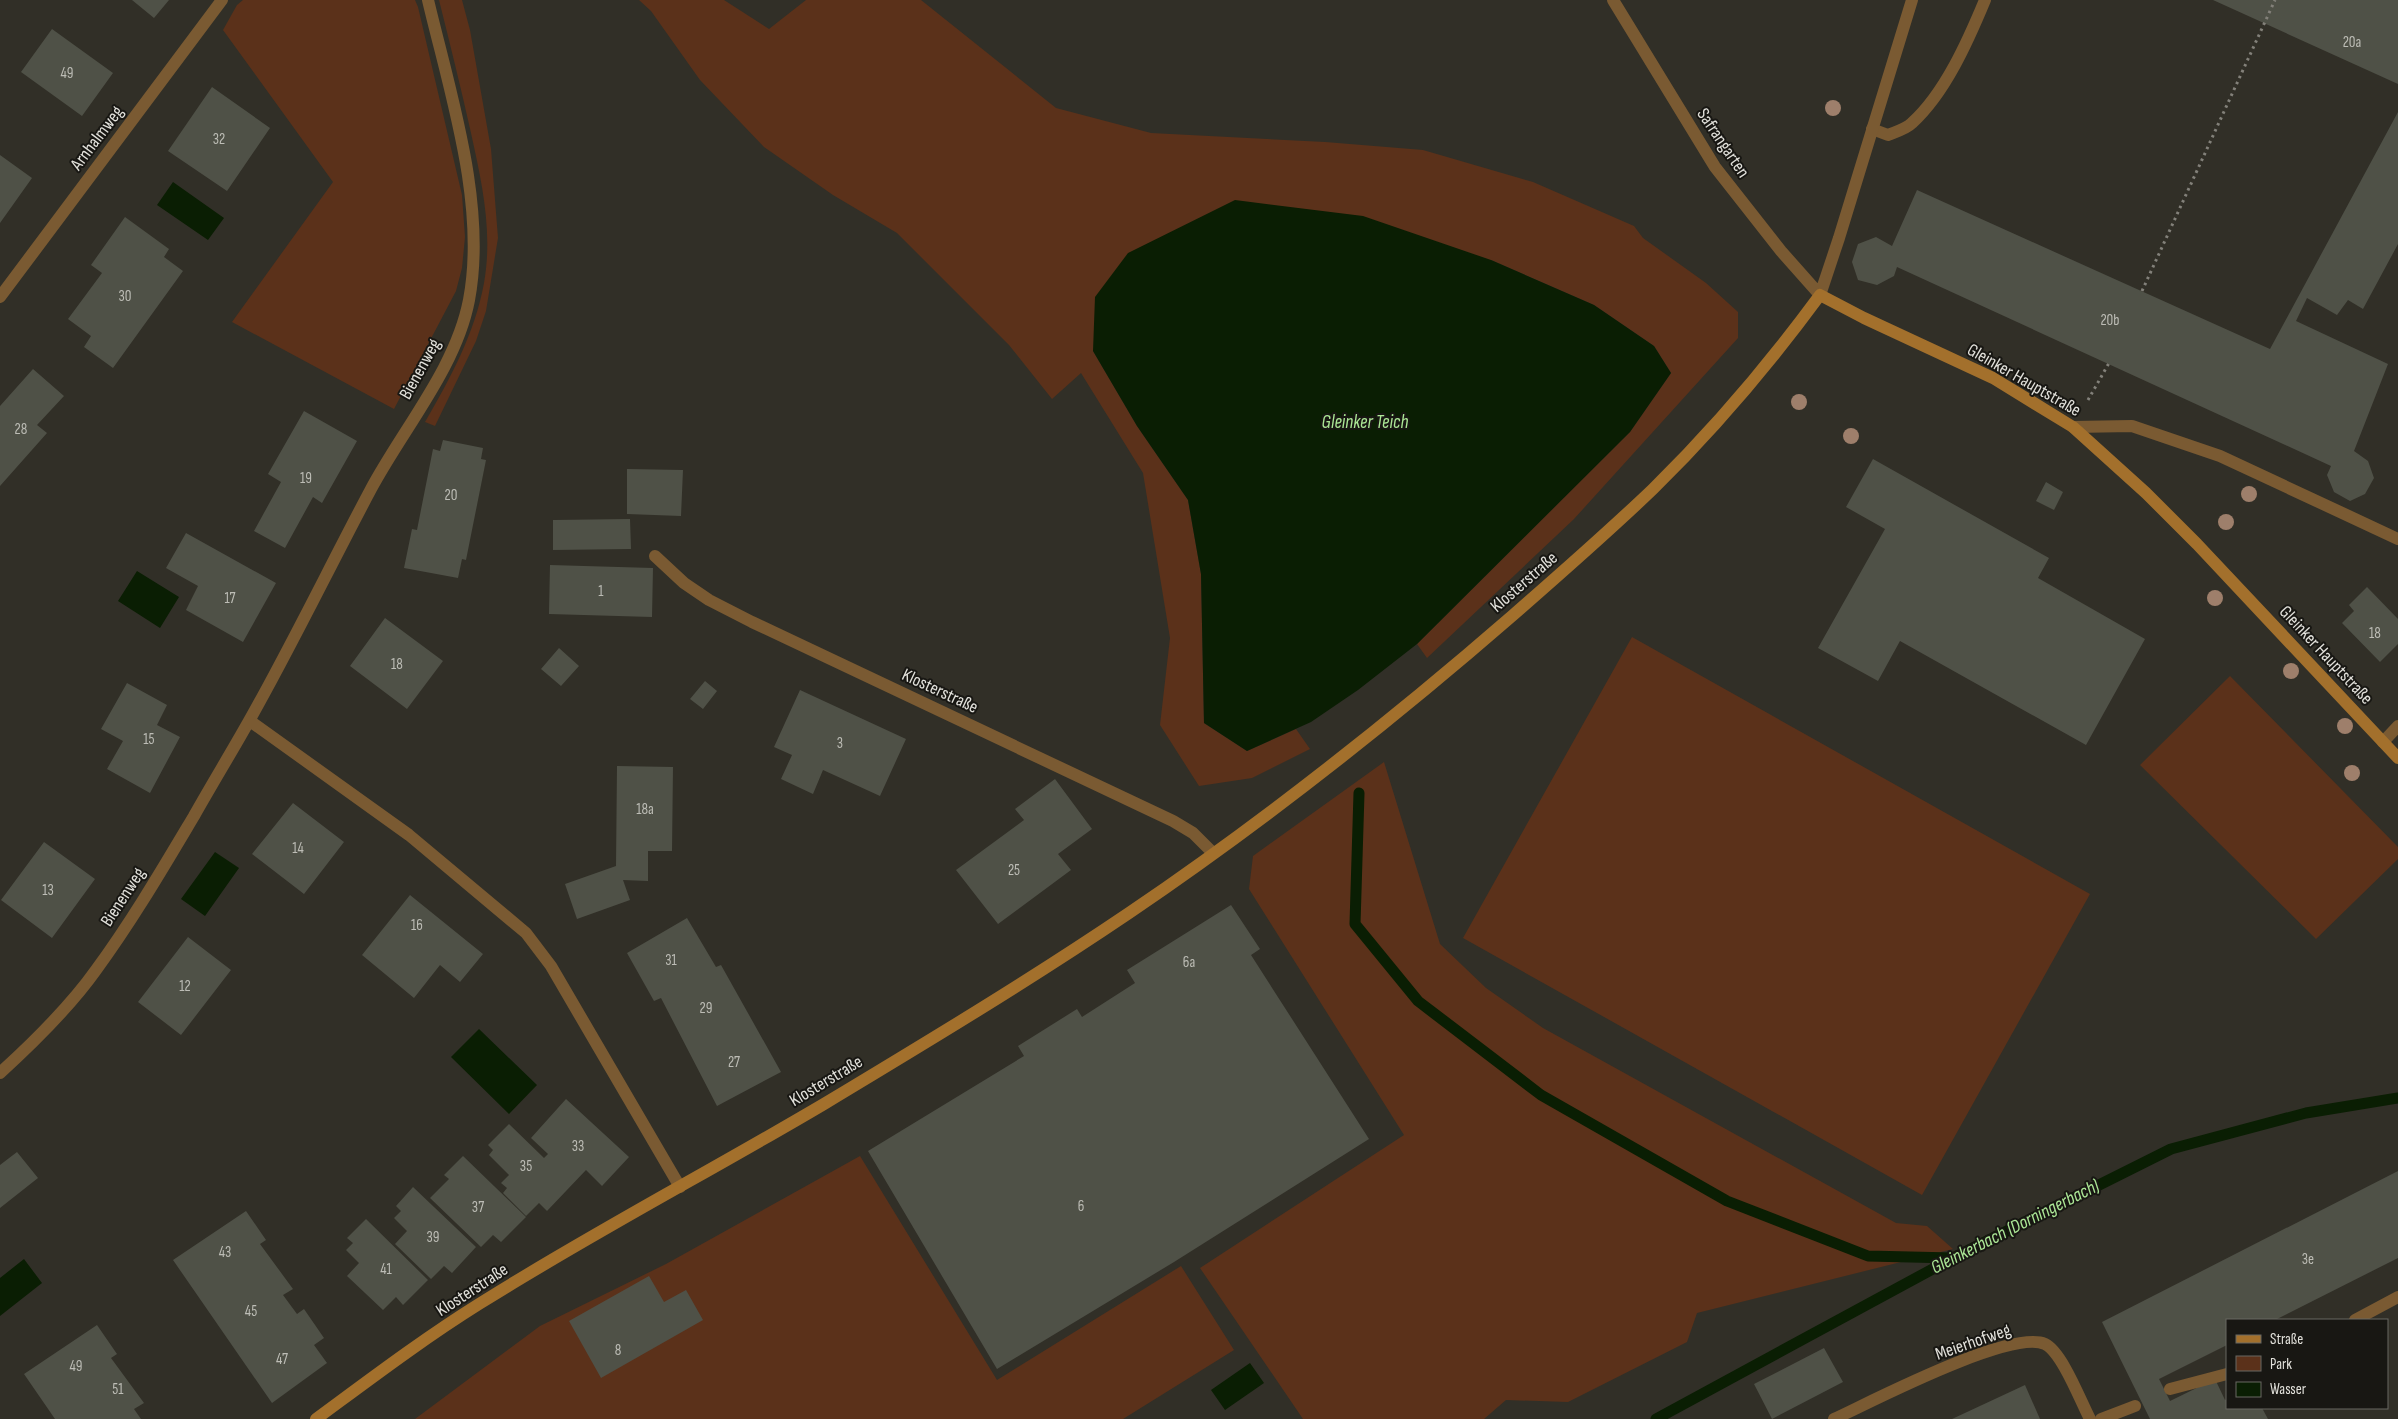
<svg xmlns="http://www.w3.org/2000/svg" width="2398" height="1419" viewBox="0 0 2398 1419" font-family="'Sofia Sans Condensed',sans-serif">
<rect width="100%" height="100%" fill="#312f27"/>
<path fill="#5b311a" d="M243,0H415L418,7L462,195L465,237L462,268L456,291L394,409L232,322L333,182L223,30L237,5Z
M439,0H462L470,30L491,149L498,238L486,311L476,341L435,426L425,422C450,379 475,333 484,283C493,232 482,183 471,133C461,88 450,44 439,0Z
M639,0H724L769,29L806,0H921L1056,108L1151,133L1325,142L1423,150L1533,182L1634,226L1643,238L1706,283L1738,312V338L1574,519L1427,658L1417,644L1630,432L1671,373L1654,346L1594,305L1491,260L1093,351L1137,426L1188,500L1201,574L1204,723L1247,751L1296,729L1310,749L1252,778L1199,786L1160,725L1170,638L1143,473L1081,373L1052,399L1009,345L897,233L833,195L764,147L700,80L651,11Z
M1632,637L2090,894L1922,1195L1463,938Z
M2230,676L2398,847V859L2316,939L2140,765Z
M1384,762L1440,944L1486,988L1543,1028L1896,1223L1927,1226L1953,1249L1697,1313L1687,1342L1568,1402L1506,1400L1484,1419H1303L1200,1268L1404,1135L1249,889L1253,856Z
M860,1156L997,1380L1181,1266L1234,1350L1123,1419H415L540,1326L666,1264Z"/>
<path fill="#0a1e03" d="M173,182L224,218L208,240L157,205Z
M1235,200L1363,216L1491,260L1594,305L1654,346L1671,373L1630,432L1417,644L1358,690L1311,722L1247,751L1204,723L1201,574L1188,500L1137,426L1093,351L1095,297L1128,253Z
M137,571L179,597L160,628L118,601Z
M215,852L239,868L205,916L181,899Z
M479,1029L537,1085L509,1114L451,1057Z
M24,1259L42,1283L0,1316V1278Z
M1250,1363L1264,1383L1225,1410L1211,1390Z"/>
<g fill="none" stroke-linecap="round" stroke-linejoin="round">
<path stroke="#0a1e03" stroke-width="11" d="M1359,793L1355,924L1418,1001L1541,1095L1727,1201L1868,1256L1953,1258
M1656,1419L1953,1258L2171,1149L2306,1113L2398,1098"/>
</g>
<path fill="#4f5147" d="M132,0H169L154,18Z
M2213,0H2398V84Z
M52,29L113,73L82,116L21,72Z
M212,87L270,128L227,191L168,151Z
M2398,112V244L2363,309L2348,300L2337,315L2307,298L2296,321L2388,364L2354,451L2368,461L2374,478L2365,494L2350,501L2334,492L2327,475L2331,466L1897,267L1894,276L1877,285L1858,280L1852,262L1858,244L1876,237L1892,246L1917,190L2270,349Z
M0,155L32,178L0,223Z
M125,217L169,249L164,257L183,271L113,368L84,347L91,336L68,319L102,273L91,265Z
M33,369L64,396L37,425L47,433L0,486V406Z
M304,411L357,441L322,503L313,497L285,548L254,531L281,482L268,474Z
M443,440L483,448L481,459L486,460L466,560L462,559L458,578L404,568L412,529L417,530L433,449L440,451Z
M1873,459L2049,558L2038,578L2145,639L2086,745L1900,641L1878,681L1818,648L1885,529L1846,507Z
M627,469L683,470L681,516L627,514Z
M2046,482L2063,492L2054,510L2036,501Z
M630,519L631,549L553,550V520Z
M186,533L276,583L243,642L186,610L198,586L166,568Z
M550,565L653,568L652,617L549,614Z
M2367,587L2398,619V644L2380,662L2342,623L2354,611L2349,605Z
M385,618L443,661L407,709L350,666Z
M559,648L579,666L561,686L541,669Z
M705,681L717,691L703,709L690,699Z
M127,683L167,705L157,725L180,737L150,793L107,769L123,741L101,729Z
M800,690L906,739L880,796L823,770L813,794L781,779L792,755L774,747Z
M617,766L673,767L672,851H648V881L623,880L630,900L577,919L565,884L616,866Z
M1055,779L1092,829L1058,854L1071,870L998,924L956,870L1024,820L1015,809Z
M293,803L344,842L304,894L252,854Z
M44,842L95,879L52,938L1,900Z
M410,895L483,954L460,982L440,965L414,998L362,955Z
M1231,905L1260,949L1251,955L1369,1139L1174,1262L997,1369L868,1151L1024,1056L1018,1046L1077,1009L1082,1017L1135,983L1127,970Z
M687,918L716,967L721,965L781,1072L717,1106L661,998L654,1001L627,953Z
M188,937L231,970L181,1035L138,1002Z
M566,1099L629,1157L602,1186L586,1170L547,1211L539,1203L526,1216L503,1193L507,1188L501,1183L509,1175L489,1155L493,1150L488,1145L509,1124L544,1158L548,1154L531,1138Z
M17,1152L38,1178L0,1208V1165Z
M463,1156L526,1217L501,1242L493,1235L481,1247L430,1198L449,1179L444,1175Z
M2398,1171V1258L2275,1320H2227V1345L2159,1379L2170,1401L2215,1379L2225,1400L2227,1399V1408H2262L2268,1419H2150L2102,1322Z
M413,1187L476,1247L452,1273L444,1266L431,1279L395,1244L407,1231L394,1218L401,1211L396,1206Z
M246,1211L266,1240L260,1244L293,1289L283,1295L297,1314L304,1309L324,1338L314,1345L327,1363L272,1403L173,1260Z
M366,1219L428,1280L403,1305L396,1297L383,1310L347,1276L359,1263L346,1250L353,1243L347,1238Z
M649,1276L664,1302L686,1290L703,1320L601,1378L569,1321Z
M97,1325L117,1354L111,1358L144,1403L134,1409L141,1419H55L24,1374Z
M1824,1348L1843,1382L1772,1419L1754,1384Z
M2025,1385L2040,1419H1952Z"/>
<g fill="none" stroke-linecap="round" stroke-linejoin="round">
<path stroke="#83817a" stroke-width="3" stroke-dasharray="2.5 4" stroke-linecap="butt" d="M2142,291L2275,0
M2088,400L2109,363"/>
<path stroke="#7a5a32" stroke-width="12" d="M1872,129L1888,135C1895,132 1906,129 1912,123C1945,93 1968,41 1985,0
M2073,427L2132,426L2220,456L2398,539
M655,556L684,583L709,600L752,622L1173,821L1193,833L1213,853
M2355,1320L2398,1297
M2170,1389L2227,1374
M2101,1419L2135,1406"/>
<path stroke="#7a5a32" stroke-width="12" d="M1613,0L1715,167L1781,251L1820,295L1839,238L1912,0
M0,297L222,0
M250,721L409,835L526,933L551,966L680,1187
M2383,742L2398,726
M0,1073C34,1042 69,1008 96,970C132,921 163,868 194,816C212,784 231,753 249,721C292,645 330,566 371,489C403,429 456,368 469,300C487,205 450,93 428,0
M1834,1419C1871,1402 2010,1329 2045,1344C2062,1352 2081,1402 2090,1419"/>
<path stroke="#a3702c" stroke-width="12" d="M316,1419C369,1380 423,1339 479,1304C592,1233 709,1172 824,1104C927,1042 1030,980 1129,913C1263,822 1390,722 1512,616C1559,575 1607,533 1653,489C1713,430 1770,363 1820,295L1864,318L1993,378L2073,427L2146,493L2197,544L2398,758"/>
</g>
<g fill="#9e7f6b">
<circle cx="1833" cy="108" r="8"/>
<circle cx="1799" cy="402" r="8"/>
<circle cx="1851" cy="436" r="8"/>
<circle cx="2249" cy="494" r="8"/>
<circle cx="2226" cy="522" r="8"/>
<circle cx="2215" cy="598" r="8"/>
<circle cx="2291" cy="671" r="8"/>
<circle cx="2345" cy="726" r="8"/>
<circle cx="2352" cy="773" r="8"/>
</g>
<g text-anchor="middle" dominant-baseline="central" stroke-width="4" stroke-linejoin="round" paint-order="stroke">
<g font-size="15" fill="#bdbdb6">
<text x="2352" y="42">20a</text>
<text x="67" y="73">49</text>
<text x="219" y="139">32</text>
<text x="125" y="296">30</text>
<text x="2110" y="320">20b</text>
<text x="21" y="429">28</text>
<text x="306" y="478">19</text>
<text x="451" y="495">20</text>
<text x="601" y="591">1</text>
<text x="230" y="598">17</text>
<text x="2375" y="633">18</text>
<text x="397" y="664">18</text>
<text x="149" y="739">15</text>
<text x="840" y="743">3</text>
<text x="645" y="809">18a</text>
<text x="298" y="848">14</text>
<text x="1014" y="870">25</text>
<text x="48" y="890">13</text>
<text x="417" y="925">16</text>
<text x="671" y="960">31</text>
<text x="1189" y="962">6a</text>
<text x="185" y="986">12</text>
<text x="706" y="1008">29</text>
<text x="734" y="1062">27</text>
<text x="578" y="1146">33</text>
<text x="526" y="1166">35</text>
<text x="1081" y="1206">6</text>
<text x="478" y="1207">37</text>
<text x="433" y="1237">39</text>
<text x="225" y="1252">43</text>
<text x="2308" y="1259">3e</text>
<text x="386" y="1269">41</text>
<text x="251" y="1311">45</text>
<text x="618" y="1350">8</text>
<text x="282" y="1359">47</text>
<text x="76" y="1366">49</text>
<text x="118" y="1389">51</text>
</g>
<g font-size="18" fill="#e2e1db" stroke="#181713">
<text transform="translate(97 138) rotate(-53)">Arnhalmweg</text>
<text transform="translate(1723 143) rotate(56)">Safrangarten</text>
<text transform="translate(420 369) rotate(-61)">Bienenweg</text>
<text transform="translate(2024 380) rotate(30)">Gleinker Hauptstraße</text>
<text transform="translate(1524 582) rotate(-41)">Klosterstraße</text>
<text transform="translate(2326 655) rotate(47)">Gleinker Hauptstraße</text>
<text transform="translate(940 691) rotate(25)">Klosterstraße</text>
<text transform="translate(123 897) rotate(-57)">Bienenweg</text>
<text transform="translate(826 1081) rotate(-31)">Klosterstraße</text>
<text transform="translate(472 1290) rotate(-33)">Klosterstraße</text>
<text transform="translate(1973 1342) rotate(-19)">Meierhofweg</text>
</g>
<g font-size="19" font-style="italic" fill="#ace796" stroke="#181713">
<text x="1365" y="422">Gleinker Teich</text>
<text transform="translate(2015 1227) rotate(-27)">Gleinkerbach (Dorningerbach)</text>
</g>
</g>
<rect x="2226" y="1319" width="162" height="90" fill="#181713" stroke="#696863"/>
<rect x="2236" y="1335" width="25" height="8" fill="#a3702c" stroke="#696863"/>
<text x="2270" y="1344" font-size="15" fill="#e2e1db">Straße</text>
<rect x="2236" y="1356" width="25" height="15" fill="#5b311a" stroke="#696863"/>
<text x="2270" y="1369" font-size="15" fill="#e2e1db">Park</text>
<rect x="2236" y="1382" width="25" height="15" fill="#0a1e03" stroke="#696863"/>
<text x="2270" y="1394" font-size="15" fill="#e2e1db">Wasser</text>
</svg>
